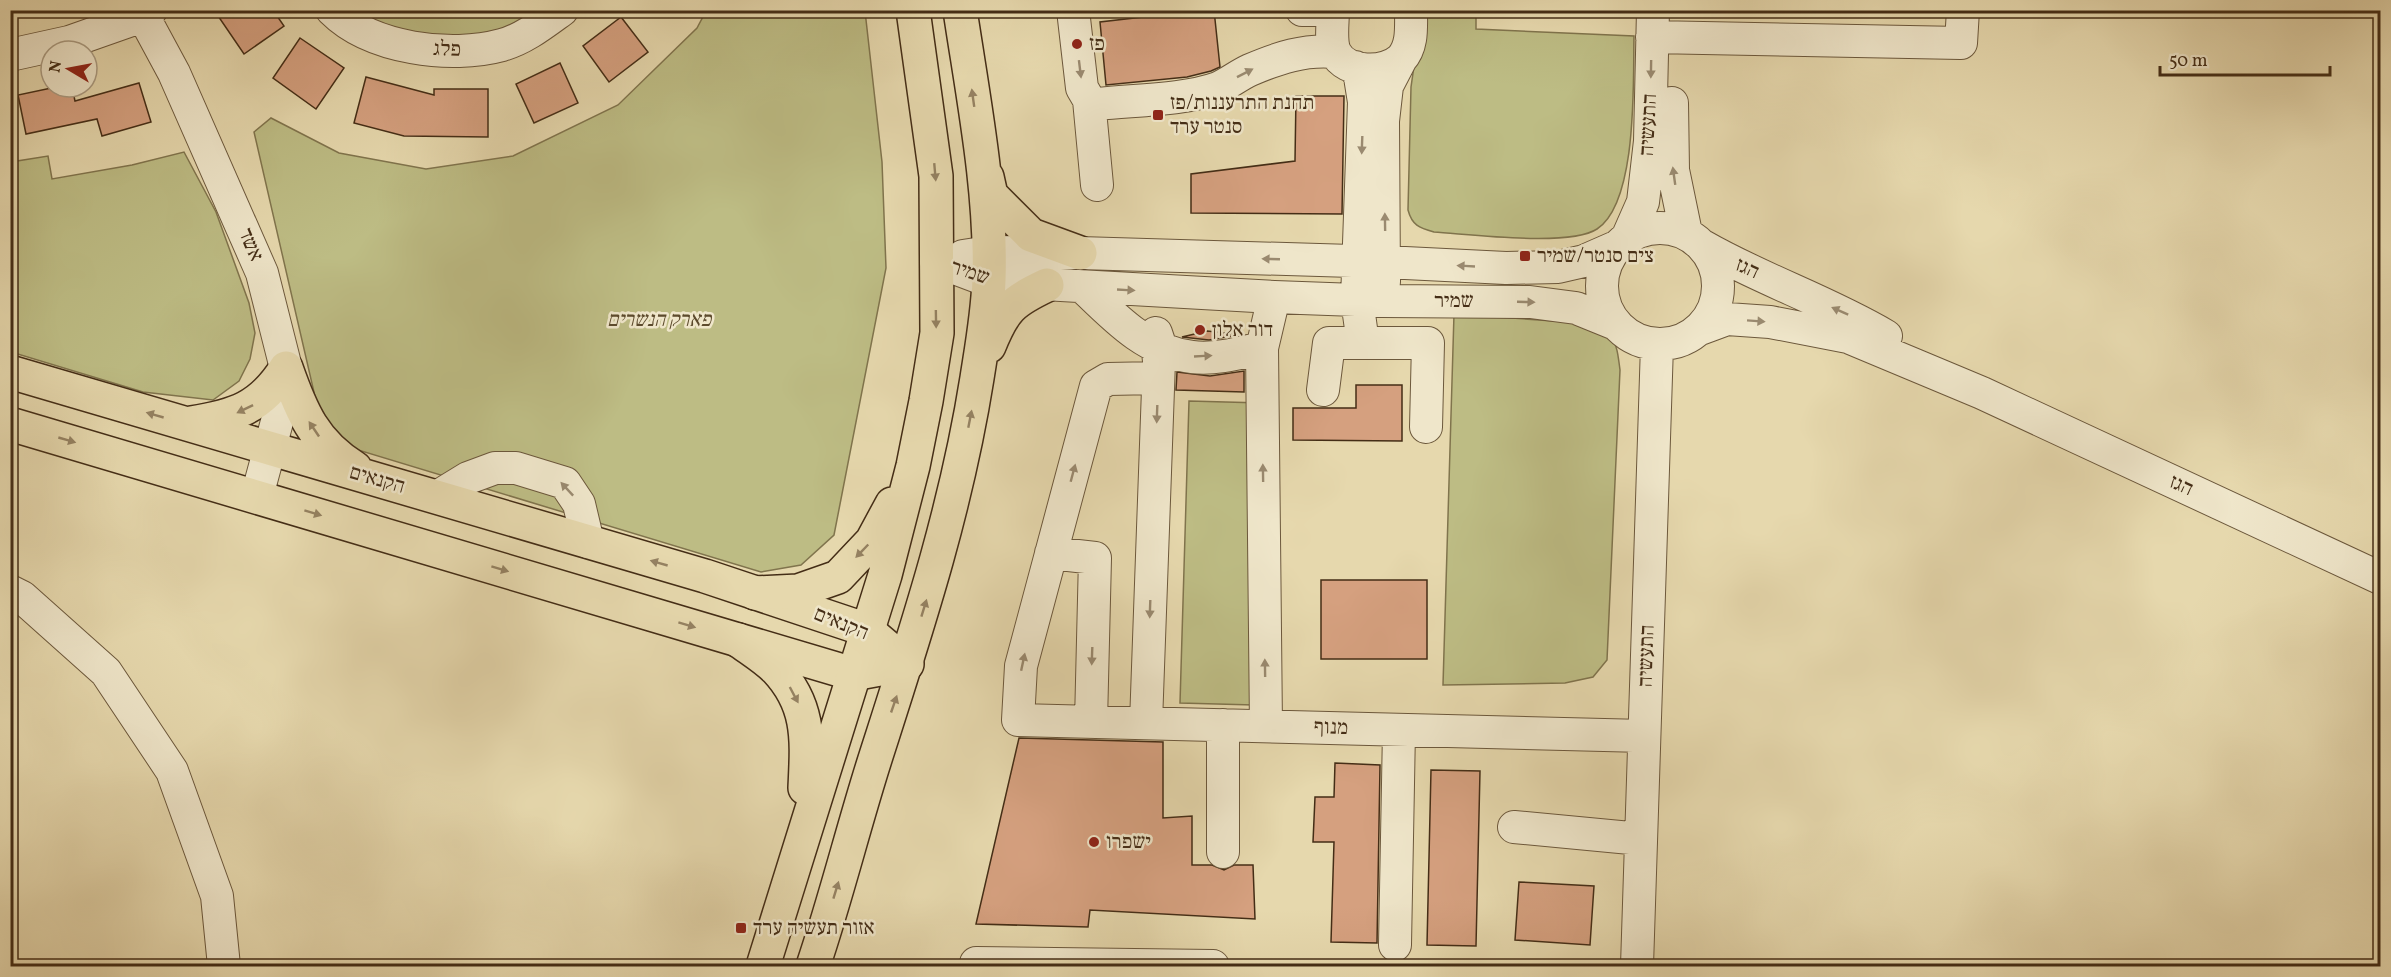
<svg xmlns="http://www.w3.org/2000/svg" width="2391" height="977" viewBox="0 0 2391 977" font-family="Vollkorn,'Frank Ruhl Libre',serif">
<rect width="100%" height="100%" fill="#e6d8ad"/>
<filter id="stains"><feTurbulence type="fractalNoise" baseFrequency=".00333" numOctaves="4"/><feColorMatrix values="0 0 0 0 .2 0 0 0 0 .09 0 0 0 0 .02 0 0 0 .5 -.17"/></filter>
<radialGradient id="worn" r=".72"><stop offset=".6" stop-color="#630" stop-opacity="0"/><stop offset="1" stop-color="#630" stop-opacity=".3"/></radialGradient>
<path fill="#bdbc84" stroke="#80744d" stroke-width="1.5" d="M352,11H541C528,18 514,28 500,33C452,49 394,34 352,11Z
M706,11H865L882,162L886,268L834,535L801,565L761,572L325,440L254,132L271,118L339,153L426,169L513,156L618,105L697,28Z
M1422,11H1476V29L1634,36C1633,80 1638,202 1597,229C1570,247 1469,234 1434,232C1419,228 1412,225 1408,210L1411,87Z
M184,152L216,212L249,303L255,333L250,359L239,381L213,400L143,392L11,352V162L48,156L52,179L132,165Z
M1454,314L1583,323C1615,334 1616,338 1620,370L1607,660L1593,677L1565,683L1443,685Z
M1189,401L1262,403L1254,705L1180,703Z"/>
<path fill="#d5a07f" stroke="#442d16" stroke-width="1.5" d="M214,10H273L284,26L244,54Z
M1204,10H1214L1220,67L1211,71L1187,77L1106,85L1100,22Z
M621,17L648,52L609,82L583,46Z
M300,38L344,68L316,109L273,78Z
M560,63L578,103L534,123L516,84Z
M366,77L434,95V89H488V137L404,136L354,123Z
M139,83L151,122L102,136L97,119L26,134L18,95L56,87H72L75,101Z
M1296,96H1344L1342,214L1191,213V174L1295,161Z
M1207,331L1225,333L1237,335L1209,340L1182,337Z
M1244,371V392L1176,390L1177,372L1210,376Z
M1356,385H1402V441L1293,440V408H1356Z
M1321,580H1427V659H1321Z
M1019,738L1163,742V818L1192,816V865H1212L1224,870L1234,865H1253L1255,919L1090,910L1088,927L976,924Z
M1335,763L1380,765L1377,943L1331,942L1334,842H1313L1315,797H1334Z
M1431,770L1480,771L1476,946L1427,945Z
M1519,882L1594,886L1590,945L1515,940Z"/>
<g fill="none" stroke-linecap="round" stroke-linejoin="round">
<g stroke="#6c583c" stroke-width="34">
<path id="minor" d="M140,10L174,73L262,273L286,368V388L257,496
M332,10C371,49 451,59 502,45C524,39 544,23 562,10
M1073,10L1082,88L1089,100L1098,104C1134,100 1185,100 1218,88C1229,83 1239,75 1250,70C1278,58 1305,49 1335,52
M1302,10H1320
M1333,10C1333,22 1330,41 1335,52C1346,74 1385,74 1401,59C1413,46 1411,27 1411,10
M1652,37L1961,43L1963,10
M10,55L69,42L143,16L151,10
M1355,67L1360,77L1364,102L1357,300L1363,343
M1089,100L1097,185
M1672,103L1673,170L1686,233
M1602 286a58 58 0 1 1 116 0a58 58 0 1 1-116 0Z
M1628,236L1643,202L1650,141L1653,10
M1703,246C1762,280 1827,301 1886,336
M963,256L989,252L1080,253L1385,262L1506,268L1558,267L1584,261L1616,247
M936,261L989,281L1274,297L1383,301L1530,302L1576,308L1613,323
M1384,282L1383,121L1387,86L1401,59
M1084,288C1115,318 1147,352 1192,357C1215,360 1240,353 1262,348L1274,297
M1700,329L1727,319L1770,322L1848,337L1982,393L2380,578
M1262,348L1266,726
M1158,378L1108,379L1096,386L1021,666L1018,720L1644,736
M1323,390L1329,343H1428L1426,427
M437,497L468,478L495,468H516L565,483L579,504L588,542
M1051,553L1095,558L1091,722
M10,591L22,597L106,672L172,771L217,896L224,966
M1146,723L1159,361L1156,333L1162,351
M1514,827L1641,839
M1223,852V725
M1395,945L1399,730
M976,966V963L1213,966
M1637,966L1657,345"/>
</g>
<g stroke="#442d16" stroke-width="36">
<path id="major" d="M286,368C301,411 314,443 355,468
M10,372L705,576L867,630L907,664
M191,423C235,416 261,408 286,368
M10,424L853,674L907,664"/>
</g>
<g stroke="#442d16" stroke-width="36">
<path id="highway" d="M987,177L991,195L1031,235L1080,253
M989,346C1004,309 1011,302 1047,285
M755,593L798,591L838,577L872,541L892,504
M738,640C750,649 765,658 776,669C811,706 807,742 805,788
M763,966L885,575L913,466L926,401L937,333L936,176L913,10
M813,966C836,898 853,828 875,759C916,631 956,511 977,378C982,346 988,313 989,280C992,193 973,97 960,10"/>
</g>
<use href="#minor" stroke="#efe6ca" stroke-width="32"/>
<use href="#major" stroke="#e6d8ad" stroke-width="33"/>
<use href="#highway" stroke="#e6d8ad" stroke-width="33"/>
</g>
<defs><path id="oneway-solid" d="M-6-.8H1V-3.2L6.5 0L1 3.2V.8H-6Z" transform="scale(1.5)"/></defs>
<g fill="#9a8a70">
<use href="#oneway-solid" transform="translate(1080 69) rotate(83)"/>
<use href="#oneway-solid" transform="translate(1651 69) rotate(91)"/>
<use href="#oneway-solid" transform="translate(1245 73) rotate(-27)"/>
<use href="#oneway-solid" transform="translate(1362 145) rotate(92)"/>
<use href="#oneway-solid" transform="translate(1674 176) rotate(-98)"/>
<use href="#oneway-solid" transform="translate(1385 222) rotate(-91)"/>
<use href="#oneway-solid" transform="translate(1271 259) rotate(-178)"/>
<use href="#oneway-solid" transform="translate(1466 266) rotate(-177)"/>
<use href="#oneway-solid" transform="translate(1126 290) rotate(3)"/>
<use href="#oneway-solid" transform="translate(1526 302) rotate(2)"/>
<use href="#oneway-solid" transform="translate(1840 311) rotate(-156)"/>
<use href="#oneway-solid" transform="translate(1756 321) rotate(4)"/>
<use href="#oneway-solid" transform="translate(1203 356) rotate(-3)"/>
<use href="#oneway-solid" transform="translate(1157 414) rotate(92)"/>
<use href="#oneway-solid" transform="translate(1073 473) rotate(-75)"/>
<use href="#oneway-solid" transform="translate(1263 473) rotate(-91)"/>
<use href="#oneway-solid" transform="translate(567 489) rotate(-133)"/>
<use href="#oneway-solid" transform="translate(1150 609) rotate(92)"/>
<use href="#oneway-solid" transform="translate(1092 656) rotate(92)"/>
<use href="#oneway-solid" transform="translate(1023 662) rotate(-78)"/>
<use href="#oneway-solid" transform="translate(1265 668) rotate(-91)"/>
</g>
<g fill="#958262">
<use href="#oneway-solid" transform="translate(973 98) rotate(-98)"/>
<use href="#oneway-solid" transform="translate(935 172) rotate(85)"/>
<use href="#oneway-solid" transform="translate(936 319) rotate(89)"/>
<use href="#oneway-solid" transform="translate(245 409) rotate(154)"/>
<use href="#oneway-solid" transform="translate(155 415) rotate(-164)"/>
<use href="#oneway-solid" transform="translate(970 419) rotate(-79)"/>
<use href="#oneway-solid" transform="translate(314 429) rotate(-124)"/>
<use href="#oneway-solid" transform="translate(67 440) rotate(16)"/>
<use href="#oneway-solid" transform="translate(313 513) rotate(17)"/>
<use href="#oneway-solid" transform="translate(862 551) rotate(134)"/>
<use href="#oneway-solid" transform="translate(659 563) rotate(-164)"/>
<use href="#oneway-solid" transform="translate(500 569) rotate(17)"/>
<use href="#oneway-solid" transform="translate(924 608) rotate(-73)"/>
<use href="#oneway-solid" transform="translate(687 625) rotate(17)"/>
<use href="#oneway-solid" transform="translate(794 695) rotate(62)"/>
<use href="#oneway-solid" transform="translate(894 704) rotate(-71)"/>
<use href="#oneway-solid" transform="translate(836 890) rotate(-73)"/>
</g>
<g fill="#8f2418" stroke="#efe6ca" stroke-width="2">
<circle cx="1077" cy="44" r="6"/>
<rect x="1152" y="109" width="12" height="12" rx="3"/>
<rect x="1519" y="250" width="12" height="12" rx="3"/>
<circle cx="1200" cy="330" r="6"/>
<circle cx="1094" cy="842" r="6"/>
<rect x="735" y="922" width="12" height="12" rx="3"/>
</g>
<g text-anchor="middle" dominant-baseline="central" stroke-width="5" stroke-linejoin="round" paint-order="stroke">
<g font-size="21" fill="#442d16" stroke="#efe6ca" text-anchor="start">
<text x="1089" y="44">פז</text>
<text x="1170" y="103">תחנת התרעננות/פז<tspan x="1170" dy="24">סנטר ערד</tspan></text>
<text x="1537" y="256">צים סנטר/שמיר</text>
<text x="1212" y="330">דור אלון</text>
<text x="1106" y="842">ישפרו</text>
<text x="753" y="928">אזור תעשיה ערד</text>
</g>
<g font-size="21" fill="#442d16" stroke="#efe6ca">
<text transform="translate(447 50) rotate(2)">פלג</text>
<text transform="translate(1649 125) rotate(-87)">התעשיה</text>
<text transform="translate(250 245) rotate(67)">אשד</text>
<text transform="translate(1747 269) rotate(25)">הגז</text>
<text transform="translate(970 273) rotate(18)">שמיר</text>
<text x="1454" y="301">שמיר</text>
<text transform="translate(377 480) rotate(16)">הקנאים</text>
<text transform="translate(2181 486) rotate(25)">הגז</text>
<text transform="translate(841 624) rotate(22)">הקנאים</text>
<text transform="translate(1647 656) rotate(-88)">התעשיה</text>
<text transform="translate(1331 728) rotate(2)">מנוף</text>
</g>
<g font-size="21" font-style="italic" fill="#5c4a2c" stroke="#efe6ca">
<text x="659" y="320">פארק הנשרים</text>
</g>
</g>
<rect width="2391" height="977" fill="none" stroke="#e6d8ad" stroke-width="36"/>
<rect x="12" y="12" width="2367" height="953" fill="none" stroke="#442d16" stroke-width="3"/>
<rect x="18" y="18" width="2355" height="941" fill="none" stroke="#442d16" stroke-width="1.5"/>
<g transform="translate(69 69) rotate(280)"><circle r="28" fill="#efe6ca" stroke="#ab9c82" stroke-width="1.5"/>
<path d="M0-4.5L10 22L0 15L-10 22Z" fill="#8f2418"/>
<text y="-9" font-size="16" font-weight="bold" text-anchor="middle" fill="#442d16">N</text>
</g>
<path d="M2160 66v9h170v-9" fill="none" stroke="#442d16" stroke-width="3"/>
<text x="2169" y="66" font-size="18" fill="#442d16" stroke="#efe6ca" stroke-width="4.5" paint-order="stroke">50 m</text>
<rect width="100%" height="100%" filter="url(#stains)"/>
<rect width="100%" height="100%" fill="url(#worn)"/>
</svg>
